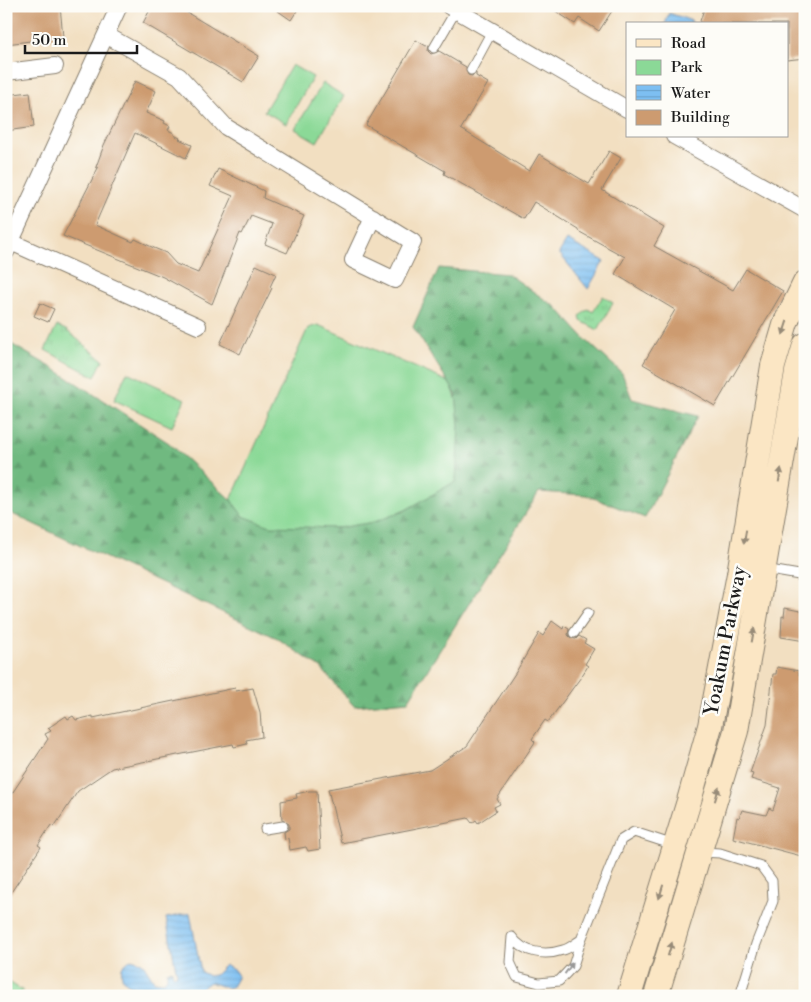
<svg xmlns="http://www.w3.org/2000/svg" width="811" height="1002" viewBox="0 0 811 1002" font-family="'Libre Bodoni',serif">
<defs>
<pattern id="forest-firs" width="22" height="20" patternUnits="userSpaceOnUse" patternTransform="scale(1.25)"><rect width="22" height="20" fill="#70b980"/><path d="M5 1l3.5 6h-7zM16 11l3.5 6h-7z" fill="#609e6e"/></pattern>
<pattern id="park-tufts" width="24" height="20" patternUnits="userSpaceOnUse" patternTransform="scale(1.25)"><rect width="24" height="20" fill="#8bd997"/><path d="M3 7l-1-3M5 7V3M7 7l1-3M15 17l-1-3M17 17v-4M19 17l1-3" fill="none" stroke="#77ba82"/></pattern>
<pattern id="water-rules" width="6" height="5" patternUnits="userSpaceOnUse" patternTransform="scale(1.25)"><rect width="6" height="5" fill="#7dbff2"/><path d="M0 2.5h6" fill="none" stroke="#6ba4cf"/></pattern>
</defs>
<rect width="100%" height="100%" fill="#fdfcf7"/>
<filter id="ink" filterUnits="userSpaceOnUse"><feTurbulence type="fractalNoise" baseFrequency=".02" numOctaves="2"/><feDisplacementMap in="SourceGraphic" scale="10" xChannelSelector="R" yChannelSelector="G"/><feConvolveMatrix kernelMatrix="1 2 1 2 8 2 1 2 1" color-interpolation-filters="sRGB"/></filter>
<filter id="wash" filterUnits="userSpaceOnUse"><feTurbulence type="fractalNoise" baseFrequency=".0096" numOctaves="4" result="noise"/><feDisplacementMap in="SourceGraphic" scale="20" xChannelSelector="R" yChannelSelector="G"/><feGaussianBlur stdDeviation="1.12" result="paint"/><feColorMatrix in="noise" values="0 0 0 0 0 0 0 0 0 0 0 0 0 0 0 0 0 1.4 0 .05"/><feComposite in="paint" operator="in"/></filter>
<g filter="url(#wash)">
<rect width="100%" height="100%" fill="#f2dfc1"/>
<path fill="#8bd997" stroke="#547a5a" d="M292,65L313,77L286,124L264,111Z
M323,83L344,96L317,142L295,129Z
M318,325L449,382C466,410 458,450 456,481C430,497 403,514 374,522C345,530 266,535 243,516C238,512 235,505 231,500L308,328Z
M127,372L185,399L172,427L114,400Z
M6,980L23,991L19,996H6Z"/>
<path fill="url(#forest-firs)" stroke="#466a4e" d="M439,268L508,274L557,308L586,340L622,373L632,399L698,416L645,518L586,495L539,492L408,701L354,706L321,668L277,638L6,511V341L56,370L169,443L231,500L243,516L270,526L338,528L374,522L404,511L456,481L459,425L456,394L413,327Z"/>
<path fill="url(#park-tufts)" stroke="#547a5a" d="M603,296L613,303L598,330L581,321L580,316L588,309L593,312Z
M57,326L66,330L103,360L95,377L45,350Z"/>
<path fill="url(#water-rules)" stroke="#4c6e87" d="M669,13L692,21L691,24H665Z
M567,240L604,261L588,289L559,253Z
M190,913L201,972L209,976L215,975L225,965L235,971L238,976L232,987L226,988L210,982L196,993C184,991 177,982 169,996H142C136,983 118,987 122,967L131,959L142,962L154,981L164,982L167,978V972L172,970L173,975H177L166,918Z"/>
<g id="blocks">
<path fill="#cd9b70" d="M6,6H60L63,37L6,44Z
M152,6H176L259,56L243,82L143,23Z
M271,6H300L291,20Z
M548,6H604L612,11L599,31L579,18L575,24Z
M705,6L771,12L800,8L801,11H805V58L787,60V24H699Z
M416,40L426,46L429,45L428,51L431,54L439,51L466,67L468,75L472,76L476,73V76L488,83L461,129L529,171L539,154L589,184L609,151L621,158L602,190L664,228L654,246L733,290L746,269L783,291L715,406L643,364L675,310L615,274L625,257L578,231V229L534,202L524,219L444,174L445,171L366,125Z
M135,81L156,91L146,113L165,121L164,123L170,126L168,130L174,133V135L180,138L179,139L192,145L186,158L135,133L95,225L133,242L135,239L154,248L166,253L176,264L198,273L233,196L210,186L218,169L264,191L263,198L304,216L287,253L265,244L272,224L251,216L242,234L240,233L212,304L163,277L63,236L98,168L96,167L104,145Z
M30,92L34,127L6,131V95Z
M256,265L276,274L270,287L272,288L240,354L220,344Z
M40,303L54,309L48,322L34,316Z
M785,608L805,612V641L781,637L782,616L784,617Z
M552,621L563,629L564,626L569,629L568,635L571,638L576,639L579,636L586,640L584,643L594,649L585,664L588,666L581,677L548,722L545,720L532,739L535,742L497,799L500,804L494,807L496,811L478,823L476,820L472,823L468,818L341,843L328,789L430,770L467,746L516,672L539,633L543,636Z
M777,667L799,671V675H805V857L733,838L737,817L739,818L742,810L766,815L769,808L773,810L780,788L751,779L753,774L750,773L767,725L773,674H776Z
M235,688L236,691L253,688L260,712L262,737L246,740L247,744L234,747L233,744L112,768L78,791L54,827L51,825L38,845L41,847L6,900V809L12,800L9,798L48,739L45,734L51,731L48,728L66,716L68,719L73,716L76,720L93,716V718Z
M309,791H317L320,849L308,851L306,847L290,850L288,838L285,839L284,832L289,829V824L282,820L281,801L297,798L296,794Z"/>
</g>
</g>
<g filter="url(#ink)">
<use href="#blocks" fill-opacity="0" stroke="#877e6e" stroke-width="1"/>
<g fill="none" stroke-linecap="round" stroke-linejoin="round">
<g stroke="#877e6e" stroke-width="11">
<path id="lane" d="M434,48L458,7
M471,70L492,31
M764,569L805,576
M574,633L588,613
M265,829L283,826
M701,852L720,853L761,866L772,881L773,901L756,944L740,996
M512,937L510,962L517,977L539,983L559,981L573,966L581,940L621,840L634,832L674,845
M512,937C523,953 545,956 563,950C569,949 575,943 581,940"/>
</g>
<g stroke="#877e6e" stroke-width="18">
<path id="street" d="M449,6L627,109
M106,35L179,76L226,127L413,242L395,280L353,260L373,217
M6,72L55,66
M674,136L805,210
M11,242L198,326
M6,252L119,6"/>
</g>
<g stroke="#877e6e" stroke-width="26">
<path id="secondary" d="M629,996L689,801L710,726L739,574L773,366L786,322L805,283
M656,996L736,731L797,372L805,345"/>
</g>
<use href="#lane" stroke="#fff" stroke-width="9"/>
<use href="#street" stroke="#fff" stroke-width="16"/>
<use href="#secondary" stroke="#fbe6c4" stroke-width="24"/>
</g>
<defs><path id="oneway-solid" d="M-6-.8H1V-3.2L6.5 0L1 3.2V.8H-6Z" transform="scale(1.25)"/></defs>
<g fill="#978b78">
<use href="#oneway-solid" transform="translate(785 328) rotate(108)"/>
<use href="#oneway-solid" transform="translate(780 475) rotate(-80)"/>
<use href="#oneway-solid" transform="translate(745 537) rotate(99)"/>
<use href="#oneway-solid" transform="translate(753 635) rotate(-80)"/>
<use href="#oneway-solid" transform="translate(717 794) rotate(-73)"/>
<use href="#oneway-solid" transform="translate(661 892) rotate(107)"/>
<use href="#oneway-solid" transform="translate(670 949) rotate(-73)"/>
</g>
<use fill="#999" href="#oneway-solid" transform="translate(569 968) rotate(-54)"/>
</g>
<g text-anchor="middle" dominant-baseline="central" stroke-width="5" stroke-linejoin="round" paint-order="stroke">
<g font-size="20" fill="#1c1c1c" stroke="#fdfcf7">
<text transform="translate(726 641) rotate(-79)">Yoakum Parkway</text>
</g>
</g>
<rect width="811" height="1002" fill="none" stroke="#fdfcf7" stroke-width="25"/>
<rect x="626" y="22" width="162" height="115" fill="#fdfcf7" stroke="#a3a29f"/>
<rect x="636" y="39" width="25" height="8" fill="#fbe6c4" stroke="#a3a29f"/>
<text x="671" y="48" font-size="15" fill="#1c1c1c">Road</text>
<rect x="636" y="60" width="25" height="15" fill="#8bd997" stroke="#a3a29f"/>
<text x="671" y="72" font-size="15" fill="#1c1c1c">Park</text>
<rect x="636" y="85" width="25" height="15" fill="url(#water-rules)" stroke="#a3a29f"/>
<text x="671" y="98" font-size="15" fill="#1c1c1c">Water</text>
<rect x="636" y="110" width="25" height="15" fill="#cd9b70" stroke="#a3a29f"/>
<text x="671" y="122" font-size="15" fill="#1c1c1c">Building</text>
<path d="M25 45v8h112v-8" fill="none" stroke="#1c1c1c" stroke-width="2.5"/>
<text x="32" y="45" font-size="15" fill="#1c1c1c" stroke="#fdfcf7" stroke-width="4" paint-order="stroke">50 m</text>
</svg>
